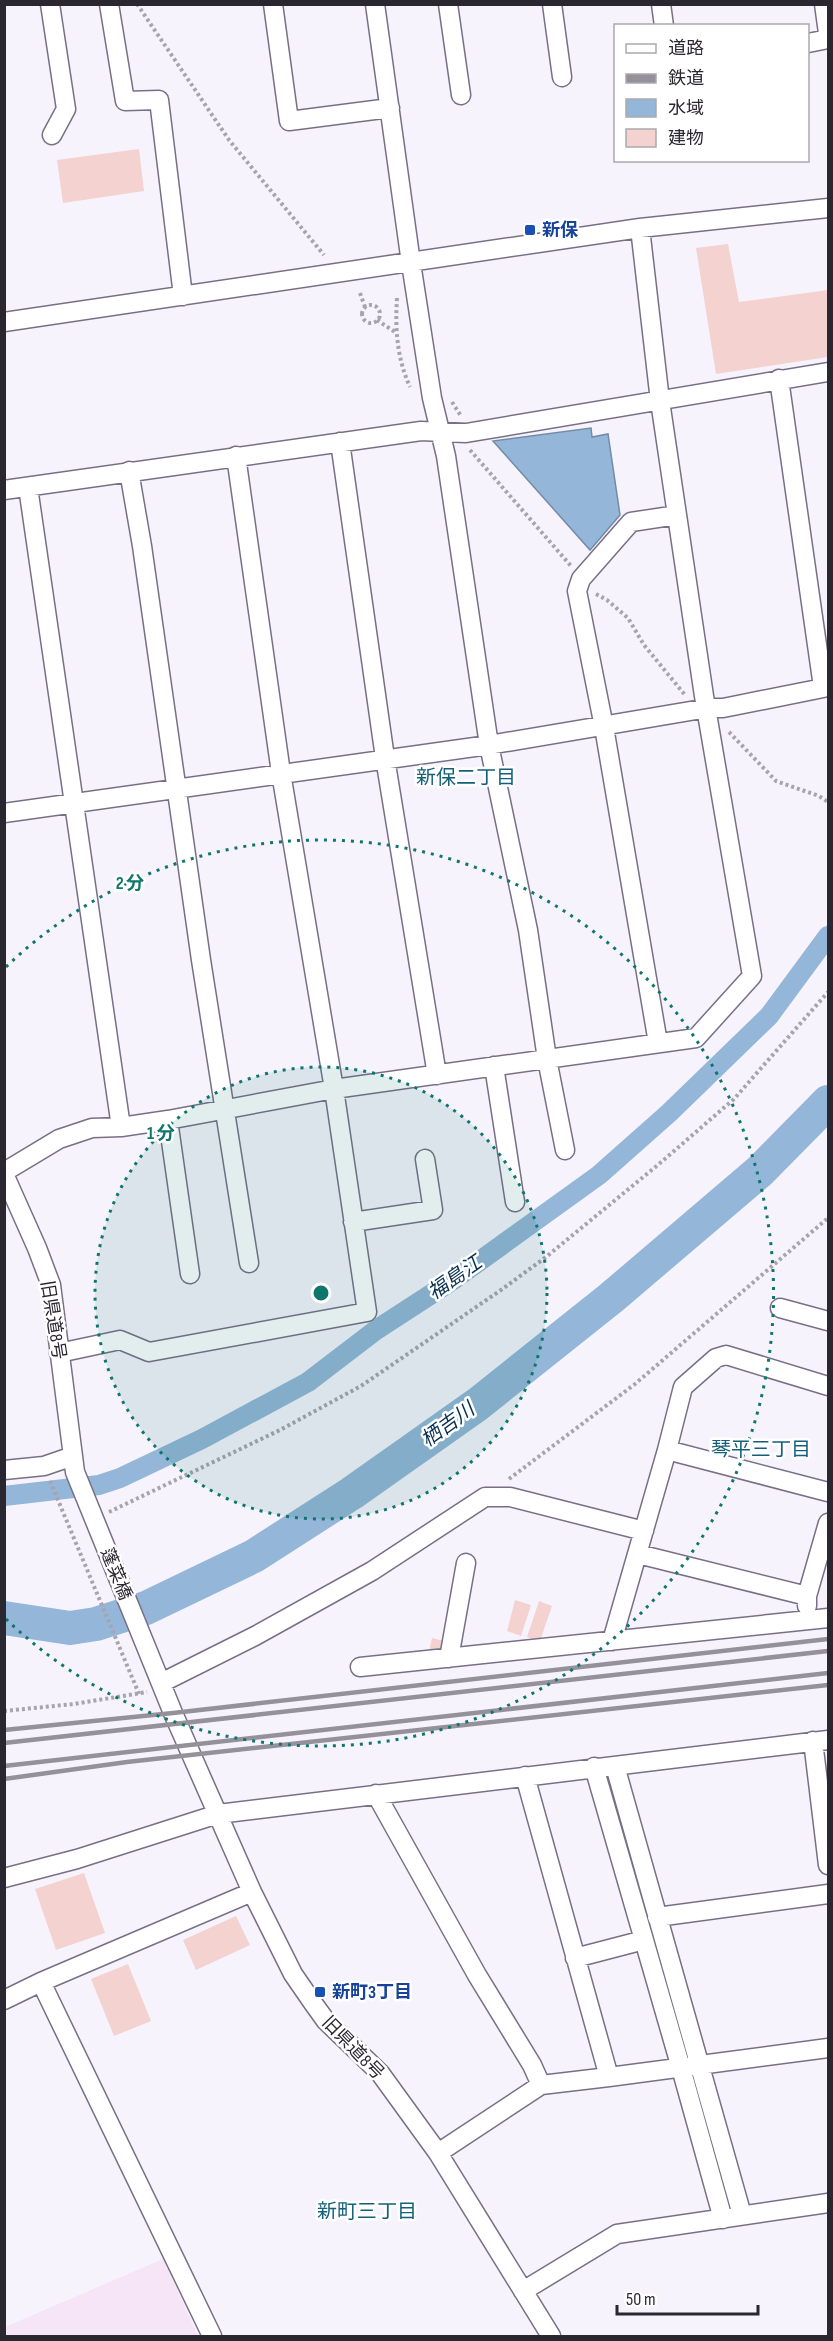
<svg xmlns="http://www.w3.org/2000/svg" width="833" height="2341" viewBox="0 0 833 2341" font-family="'Sofia Sans Condensed','Noto Sans JP',sans-serif">
<rect width="100%" height="100%" fill="#f7f3fd"/>
<path fill="#f5e5f7" d="M163,2259L198,2336H5V2327Z"/>
<path fill="#94b6d8" stroke="#748ba6" stroke-width="1.5" d="M591,428L592,437L608,434L620,515L590,550L493,441Z"/>
<g fill="none" stroke-linecap="round" stroke-linejoin="round">
<path stroke="#94b6d8" stroke-width="20" d="M4,1496L99,1485L120,1478L202,1439L308,1382L376,1330L456,1278L599,1175L669,1113L769,1016L828,936"/>
<path stroke="#94b6d8" stroke-width="34" d="M4,1618L70,1628L96,1624L146,1608L254,1556L352,1493L478,1404L611,1298L760,1171L828,1102"/>
</g>
<path fill="#f3d2cf" d="M139,149L144,191L63,203L57,160Z
M728,244L739,302L828,290V357L716,374L696,248Z
M515,1600L531,1605L521,1636L507,1631Z
M539,1601L552,1606L540,1641L527,1637Z
M432,1638L444,1641L441,1656L429,1652Z
M84,1873L105,1933L56,1950L35,1889Z
M236,1916L250,1945L196,1970L183,1940Z
M128,1964L151,2021L114,2036L91,1979Z"/>
<g fill="none" stroke-linecap="round" stroke-linejoin="round">
<g stroke="#786f86" stroke-width="21">
<path id="minor" d="M50,4L66,109L52,135
M109,4L125,101L159,100L183,296
M273,4L289,121L390,108
M375,4L411,263L432,398L446,456L489,745L528,930L547,1059L565,1150
M448,4L461,95
M552,4L562,77
M661,4L664,26
M824,4L828,33
M808,43L828,39
M4,322L640,228L828,208
M779,379L823,687
M340,442L385,758L437,1075
M129,471L142,546L201,960L249,1263
M28,487L121,1127
M4,490L421,431L466,433L828,372
M4,813L489,745L708,708H723L828,687
M658,1043L604,727L577,591L581,579L631,522L677,515
M494,1066L515,1202
M168,1120L190,1274
M4,1172L59,1139L92,1128L121,1127L168,1120L334,1089L696,1038L752,976L704,696L660,401L640,228
M4,1174L37,1248L51,1285L75,1472L173,1713L252,1892L293,1974L313,2003L326,2021L380,2073L438,2153L551,2336
M353,1222L433,1210L425,1159
M780,1308L828,1321
M59,1353L120,1340L149,1352L367,1312L334,1089L281,773L236,456
M667,1450L683,1387L716,1358L726,1355L828,1386
M4,1470L44,1466L73,1456
M638,1554L807,1596
M807,1606V1596L828,1523
M612,1641L667,1450L828,1492
M449,1658L466,1563
M360,1667L828,1618
M161,1683L255,1636L372,1571L485,1497H510L644,1531
M813,1741L828,1865
M615,1766L742,2215
M594,1767L681,2068L723,2219
M525,1776L609,2077
M376,1794L477,1975L532,2065L541,2085
M4,1878L77,1859L218,1814L828,1740
M657,1917L828,1894
M575,1958L644,1940
M41,1982L212,2336
M4,2000L41,1982L252,1892
M438,2153L541,2085L609,2077L828,2048
M523,2291L617,2234L828,2203"/>
</g>
<path stroke="#a8a4ae" stroke-width="4" stroke-dasharray="3 3" stroke-linecap="butt" d="M137,4L229,140L324,255
M360,293L365,307
M397,298C395,330 397,358 410,387
M362 314a9 9 0 1 1 18 0a9 9 0 1 1-18 0Z
M377,320L395,332
M452,402L461,416
M470,450L571,566
M596,594L607,600L628,618L644,645L685,695
M729,732L776,781L819,796L828,802
M509,1479L635,1384L828,1218
M50,1481L139,1694
M109,1512L280,1430L361,1386L501,1290L546,1257L659,1164L734,1099L828,992
M4,1711L74,1704L147,1692"/>
<use href="#minor" stroke="#fff" stroke-width="18"/>
<path stroke="#95919b" stroke-width="4.5" d="M4,1730L173,1713L828,1639
M4,1743L828,1651
M4,1766L828,1673
M4,1779L127,1762L828,1685"/>
</g>
<circle cx="321" cy="1293" r="226" fill="#0f766e" fill-opacity=".12"/>
<g fill="none" stroke="#0f766e" stroke-width="3" stroke-dasharray="3 6">
<circle cx="321" cy="1293" r="226"/>
<path d="M6 967A453 453 0 1 1 6 1619"/>
</g>
<g fill="#1a4fb4" stroke="#fff" stroke-width="2">
<rect x="524" y="224" width="12" height="12" rx="3"/>
<rect x="314" y="1986" width="12" height="12" rx="3"/>
</g>
<g text-anchor="middle" dominant-baseline="central" stroke-width="5" stroke-linejoin="round" paint-order="stroke">
<g font-size="18" font-weight="bold" fill="#164399" stroke="#fff" text-anchor="start">
<text x="542" y="230">新保</text>
<text x="332" y="1992">新町3丁目</text>
</g>
<g font-size="18" fill="#2b2731" stroke="#fff">
<text transform="translate(53 1320) rotate(81)">旧県道8号</text>
<text transform="translate(116 1574) rotate(68)">蓬菜橋</text>
<text transform="translate(353 2048) rotate(46)">旧県道8号</text>
</g>
<g font-size="20" fill="#156079" stroke="#fff">
<text x="466" y="778">新保二丁目</text>
<text x="761" y="1450">琴平三丁目</text>
<text x="367" y="2212">新町三丁目</text>
</g>
<g font-size="20" font-style="italic" fill="#072f4f" stroke="#fff">
<text transform="translate(455 1278) rotate(-35)">福島江</text>
<text transform="translate(448 1425) rotate(-36)">栖吉川</text>
</g>
</g>
<circle cx="321" cy="1293" r="9" fill="#0f766e" stroke="#fff" stroke-width="3"/>
<g font-size="18" text-anchor="middle" font-weight="bold" fill="#0f766e" stroke="#fff" stroke-width="5" stroke-linejoin="round" paint-order="stroke">
<text x="130" y="889">2 分</text>
<text x="161" y="1139">1 分</text>
</g>
<rect width="833" height="2341" fill="none" stroke="#2b2731" stroke-width="12"/>
<rect x="614" y="24" width="195" height="138" fill="#ffffff" stroke="#aaa9ad" stroke-width="1.5"/>
<rect x="626" y="44" width="30" height="9" fill="#ffffff" stroke="#aaa9ad" stroke-width="1.5"/>
<text x="668" y="54" font-size="18" fill="#2b2731">道路</text>
<rect x="626" y="74" width="30" height="9" fill="#95919b" stroke="#aaa9ad" stroke-width="1.5"/>
<text x="668" y="84" font-size="18" fill="#2b2731">鉄道</text>
<rect x="626" y="99" width="30" height="18" fill="#94b6d8" stroke="#aaa9ad" stroke-width="1.5"/>
<text x="668" y="114" font-size="18" fill="#2b2731">水域</text>
<rect x="626" y="129" width="30" height="18" fill="#f3d2cf" stroke="#aaa9ad" stroke-width="1.5"/>
<text x="668" y="144" font-size="18" fill="#2b2731">建物</text>
<path d="M617 2305v9h141v-9" fill="none" stroke="#2b2731" stroke-width="3"/>
<text x="626" y="2305" font-size="18" fill="#2b2731" stroke="#ffffff" stroke-width="4.5" paint-order="stroke">50 m</text>
</svg>
